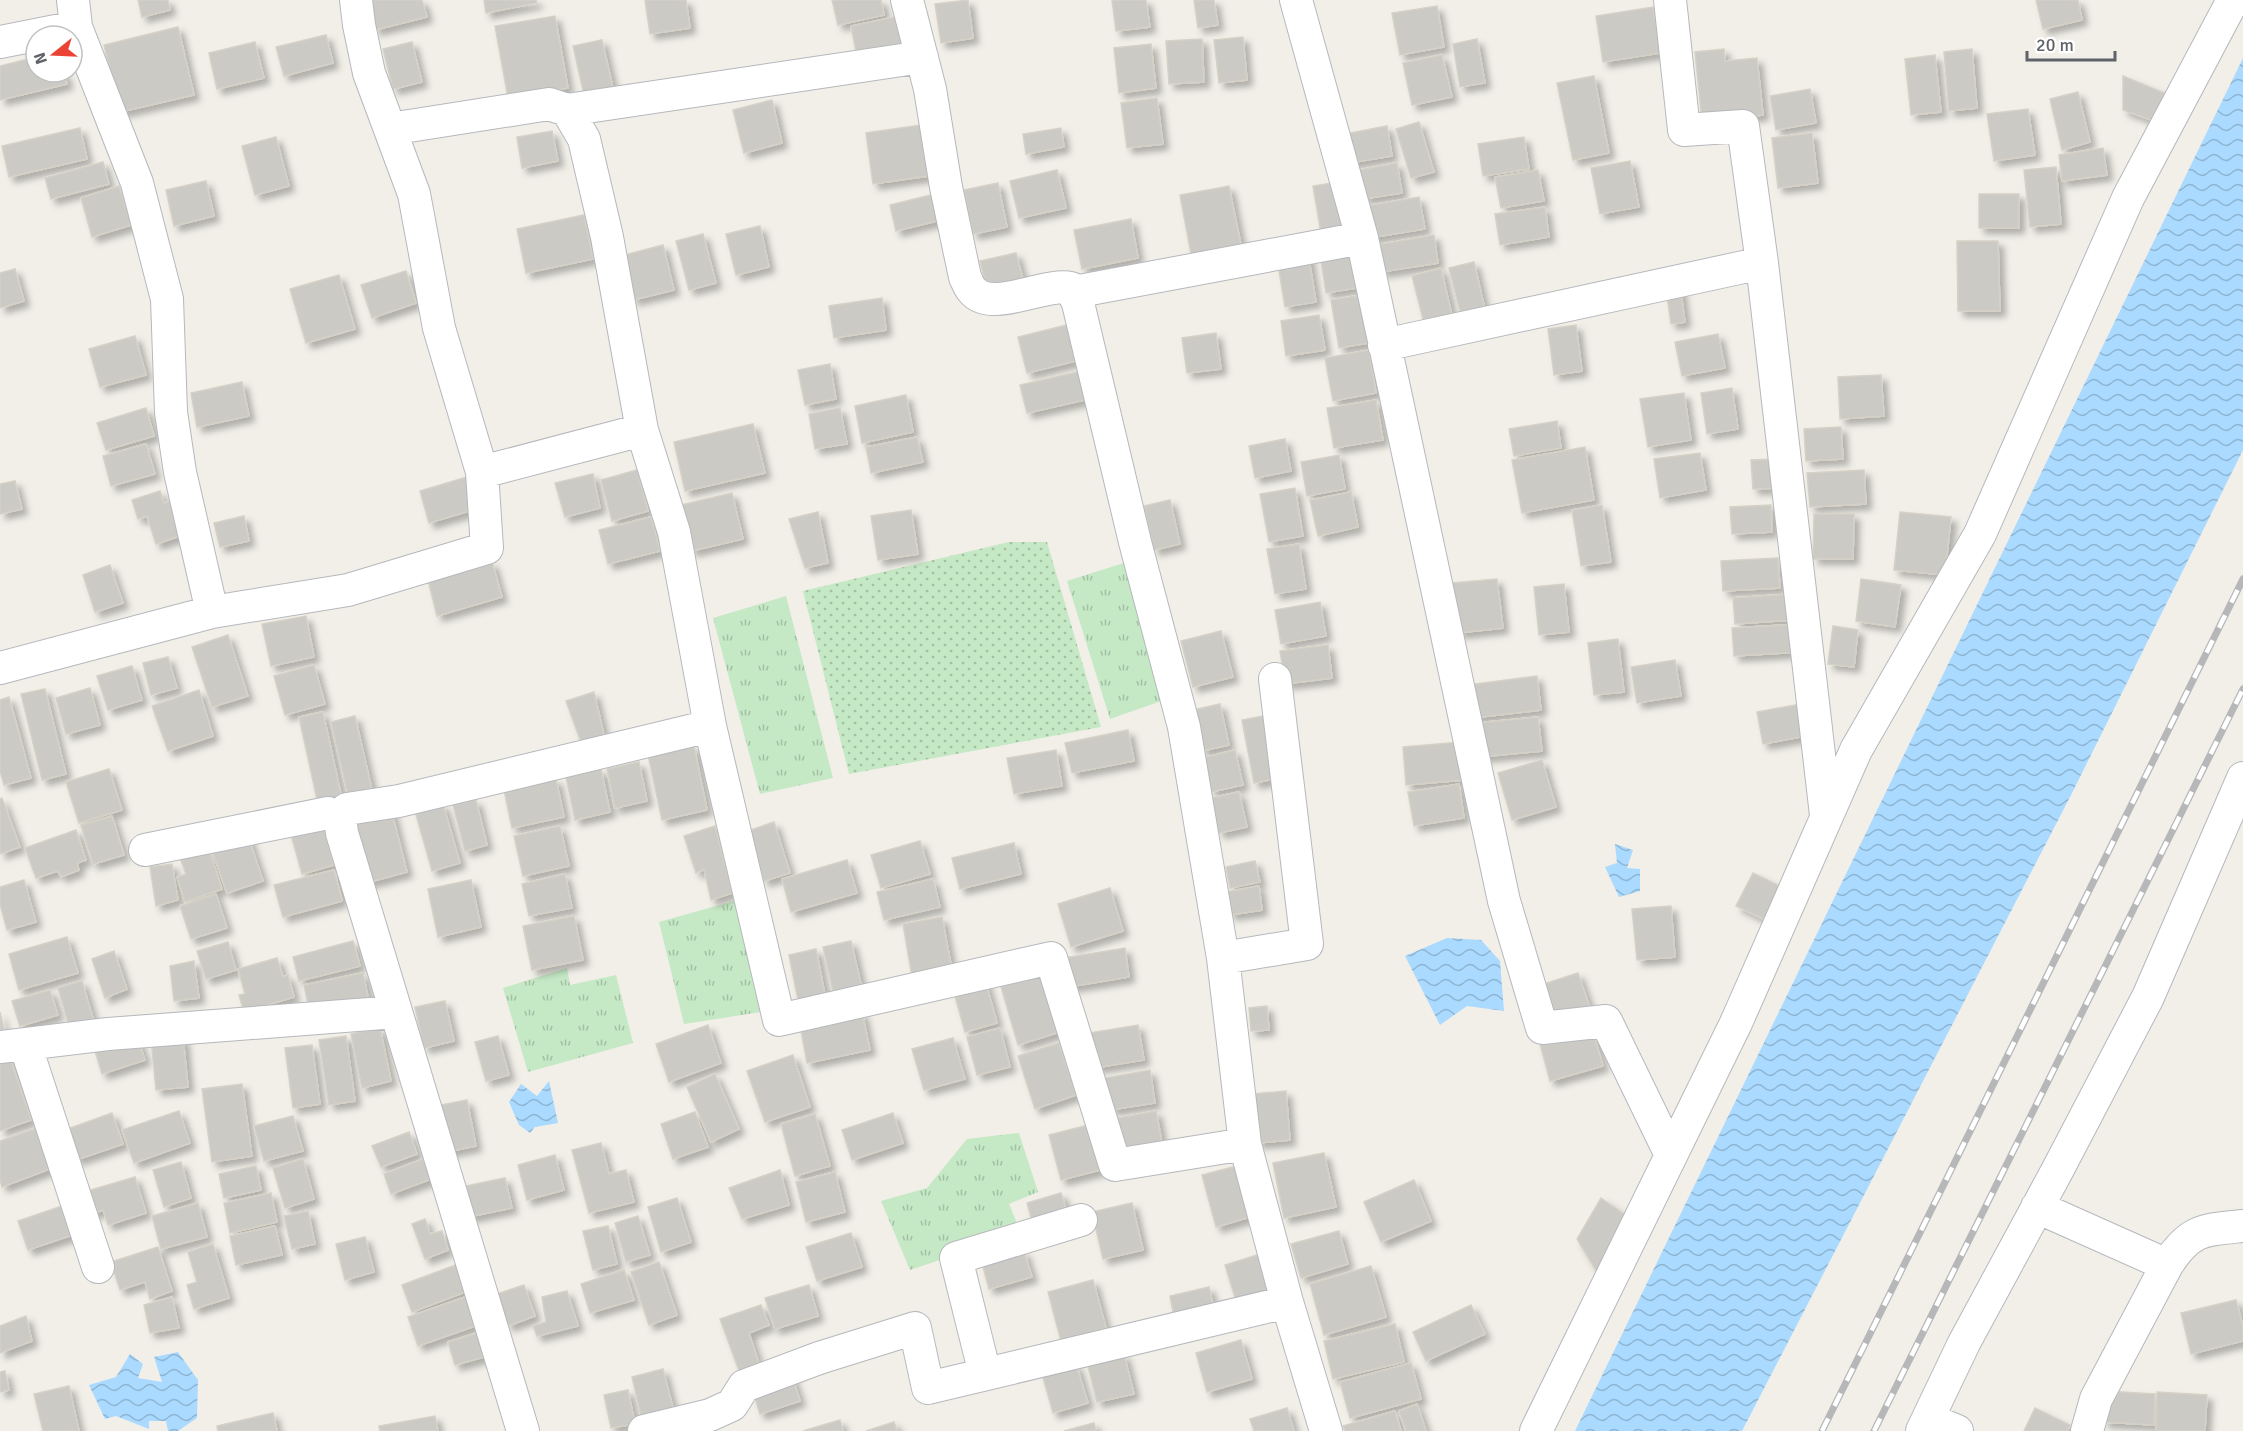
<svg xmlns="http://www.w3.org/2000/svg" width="2243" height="1431" viewBox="0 0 2243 1431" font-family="Signika,sans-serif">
<defs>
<pattern id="grass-tufts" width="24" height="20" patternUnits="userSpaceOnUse" patternTransform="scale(1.5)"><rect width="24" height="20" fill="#c5e8c5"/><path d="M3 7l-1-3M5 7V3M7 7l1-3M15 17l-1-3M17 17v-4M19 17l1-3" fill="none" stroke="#a3c0a4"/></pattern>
<pattern id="park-dots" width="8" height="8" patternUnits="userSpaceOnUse" patternTransform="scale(1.5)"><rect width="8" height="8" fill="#c5e8c5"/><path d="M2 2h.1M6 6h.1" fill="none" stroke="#a3c0a4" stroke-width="1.8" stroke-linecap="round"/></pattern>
<pattern id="water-waves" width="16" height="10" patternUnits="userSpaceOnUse" patternTransform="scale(1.5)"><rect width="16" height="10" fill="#aadaff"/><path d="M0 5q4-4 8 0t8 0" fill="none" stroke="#8eb4d2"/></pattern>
<filter id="shadow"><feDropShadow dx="5.5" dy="5.5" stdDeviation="3" flood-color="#0004"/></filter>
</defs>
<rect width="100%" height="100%" fill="#f1efe8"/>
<path fill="url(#grass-tufts)" d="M1127,562L1164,700L1110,719L1067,581Z
M786,596L833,778L760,794L713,618Z
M741,899L768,1011L684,1024L659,922Z
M567,968L570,985L616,975L633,1043L528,1072L503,988Z
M1019,1133L1038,1192L1009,1204L1021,1233L910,1270L881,1201L927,1188L967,1139Z"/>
<path fill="url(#park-dots)" d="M1009,542H1047L1101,727L849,774L803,591Z"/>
<path fill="url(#water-waves)" d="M2243,58V450L2071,795L1742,1431H1575Z
M1615,844L1633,850L1627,868L1640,869V891L1619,897L1605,867L1617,863Z
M1447,938L1481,940L1500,961L1504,1011L1467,1006L1440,1025L1405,956Z
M549,1081L558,1123L535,1127L530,1133L519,1125L509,1102L521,1084L537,1096Z
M178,1352L198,1380L197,1418L178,1431H168L166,1421H149V1429L116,1416L105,1419L89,1385L116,1377L130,1354L143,1364L138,1378L162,1382L154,1357Z"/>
<path fill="#cccac5" stroke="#d6d1c6" stroke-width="1.5" filter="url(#shadow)" d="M138,0H168L170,10L142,17Z
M368,0H422L427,17L375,30Z
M484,0H536L537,3L486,13Z
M645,0H686L690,28L650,34Z
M832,0H881L884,15L838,25Z
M968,0L973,38L941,43L935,4Z
M1112,0H1146L1150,27L1116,31Z
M1194,0H1214L1218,25L1198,28Z
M2036,0H2078L2082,20L2043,29Z
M1437,6L1444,47L1400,55L1392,13Z
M1653,7L1661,53L1603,62L1596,16Z
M555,16L568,88L508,98L495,26Z
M900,16L907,54L858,62L851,26Z
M178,27L194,95L120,112L104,45Z
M326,35L333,63L284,76L276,47Z
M1243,37L1247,80L1219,83L1214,40Z
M1202,39L1204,82L1169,84L1166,41Z
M1477,39L1485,83L1460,87L1453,44Z
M602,40L615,97L586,104L573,46Z
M255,42L264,78L217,89L209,53Z
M412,42L422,82L393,89L383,49Z
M1151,44L1156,88L1119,93L1114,48Z
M1724,49L1725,61L1757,58L1763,115L1702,121L1695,52Z
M1972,49L1977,108L1949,111L1944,52Z
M1442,55L1452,97L1412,105L1403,63Z
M1935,55L1941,112L1911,115L1905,59Z
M36,57V72H64L67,84L0,100V66Z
M1594,76L1609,153L1573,160L1557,83Z
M2123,76L2169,95L2160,123L2123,110Z
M1810,89L1816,123L1776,130L1770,96Z
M2078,92L2090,142L2062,150L2050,99Z
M1157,98L1163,144L1127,148L1121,103Z
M772,100L782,143L744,153L733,110Z
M2028,109L2035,155L1994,161L1987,114Z
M1419,122L1434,172L1411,178L1396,129Z
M921,125L928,176L873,184L866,133Z
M1387,126L1392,156L1350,163L1345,134Z
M80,128L87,159L9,177L2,146Z
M1061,128L1064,147L1026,154L1023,134Z
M552,131L558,161L522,168L517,137Z
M1812,133L1818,183L1778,188L1772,138Z
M276,137L289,186L255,195L242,146Z
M1524,137L1529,169L1483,176L1478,144Z
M2103,148L2107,175L2062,181L2059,155Z
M1630,161L1639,207L1600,214L1591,168Z
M103,162L109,184L51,199L45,178Z
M1397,163L1402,193L1364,199L1359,170Z
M2056,167L2061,224L2030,227L2024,170Z
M1057,170L1066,208L1019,218L1010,181Z
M1538,170L1544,201L1501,208L1495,177Z
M206,181L214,216L174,226L166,190Z
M1338,182L1346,229L1321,233L1313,186Z
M998,183L1007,227L973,234L964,190Z
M119,186L131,225L92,237L81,198Z
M1229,186L1241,245L1191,254L1180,195Z
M939,193L945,219L896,231L890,205Z
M1979,194H2019V228H1979Z
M1419,197L1425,229L1370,238L1365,206Z
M1545,207L1549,237L1500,245L1495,214Z
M584,215L593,259L526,273L517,229Z
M1131,219L1138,258L1082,269L1074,230Z
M760,226L769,267L736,275L726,234Z
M703,234L716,283L689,290L676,241Z
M1434,235L1438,263L1381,272L1376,245Z
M1957,241H1998L2000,311H1958Z
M663,245L674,290L633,300L621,256Z
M1351,249L1357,288L1326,293L1320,254Z
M1016,253L1024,283L988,292L980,261Z
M1308,253L1316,302L1285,307L1277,258Z
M1474,262L1485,310L1461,315L1449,268Z
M1441,268L1453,320L1425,327L1412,276Z
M15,269L24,301L0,308V273Z
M406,271L416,303L372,318L361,285Z
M339,275L355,329L306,343L290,289Z
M1680,286L1685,322L1671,324L1666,288Z
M1361,295L1369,343L1339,348L1331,300Z
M882,298L886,330L834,338L829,306Z
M1319,315L1325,350L1286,356L1281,321Z
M1067,325L1076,361L1027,373L1018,337Z
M1576,325L1582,371L1554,375L1548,329Z
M1216,333L1221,369L1187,373L1182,338Z
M1718,334L1725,368L1682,376L1675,342Z
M135,336L146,375L100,387L89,349Z
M1369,350L1376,393L1333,401L1325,358Z
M830,364L836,399L805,405L798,370Z
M1082,371L1089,399L1027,413L1020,385Z
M1881,375L1884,416L1840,419L1838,377Z
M242,382L249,416L197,427L191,393Z
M1732,388L1738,429L1707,434L1701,393Z
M1684,393L1691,440L1648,447L1640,399Z
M906,395L913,432L862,443L855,406Z
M1376,400L1383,440L1334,448L1327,408Z
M146,408L154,436L106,450L97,423Z
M840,408L847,444L815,449L809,414Z
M1557,421L1561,448L1514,456L1509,429Z
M753,424L765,473L685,491L674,442Z
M1841,427L1843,459L1806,461L1804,429Z
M917,437L923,462L871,473L866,447Z
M1285,439L1291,471L1255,478L1249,446Z
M146,444L155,474L111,486L103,456Z
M1585,447L1594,500L1522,513L1512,460Z
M1700,453L1706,490L1660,498L1654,459Z
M1339,455L1345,489L1307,496L1301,462Z
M1779,459L1781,488L1753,489L1751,460Z
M637,470L648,511L612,521L601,480Z
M1864,470L1866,504L1810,507L1807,473Z
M593,474L600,508L565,517L555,483Z
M467,477L476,509L429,523L420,491Z
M15,481L22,509L0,514V484Z
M1295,488L1303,536L1269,542L1260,494Z
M160,491L164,503L172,501L183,535L156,544L147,516L138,519L132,500Z
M1351,492L1358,527L1318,536L1310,500Z
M732,493L743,539L691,551L681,505Z
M1170,500L1180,544L1154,550L1144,506Z
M1602,505L1611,562L1581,566L1572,510Z
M1771,505L1772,532L1732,534L1730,507Z
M911,510L918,554L878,560L871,516Z
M818,512L828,563L805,568L789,519Z
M1900,512L1951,517L1945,575L1894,570Z
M1814,514H1854L1853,559H1813Z
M244,516L249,541L220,547L214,523Z
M651,517L660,551L608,564L599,530Z
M1299,544L1306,589L1275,594L1267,549Z
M1778,558L1780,588L1723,591L1721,561Z
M492,562L502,597L437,616L428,580Z
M110,565L123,603L95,612L83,575Z
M1497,579L1503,628L1458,633L1453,583Z
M1861,579L1901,585L1895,627L1856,621Z
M1564,584L1569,632L1539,635L1534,587Z
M1792,594L1794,620L1735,624L1733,598Z
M1320,602L1326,636L1281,644L1275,610Z
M306,616L314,657L271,666L262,624Z
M1800,624L1802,652L1734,656L1732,628Z
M1833,626L1858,630L1854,667L1828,664Z
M1221,631L1233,677L1193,687L1181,641Z
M228,635L248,696L212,707L192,647Z
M1618,639L1624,692L1594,695L1588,643Z
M1328,645L1332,678L1285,684L1280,651Z
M168,657L177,688L151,695L143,663Z
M1675,660L1681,696L1637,703L1631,667Z
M314,665L325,704L285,715L274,676Z
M132,666L142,700L108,710L97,676Z
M1537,676L1541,710L1473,718L1469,685Z
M90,688L100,725L66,734L56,698Z
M45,689L66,774L42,780L21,694Z
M199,690L213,736L168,751L152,706Z
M594,692L604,735L582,745L566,701Z
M9,697L31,778L4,785L0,771V700Z
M1806,703L1812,735L1763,744L1757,712Z
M1220,704L1229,745L1202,751L1193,710Z
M323,712L342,799L318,804L299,717Z
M1274,714L1285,777L1254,783L1242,720Z
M355,716L372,790L348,796L331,722Z
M1538,717L1542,751L1481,757L1477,723Z
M1128,730L1134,761L1072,773L1065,743Z
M1461,742L1464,780L1406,785L1403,747Z
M694,746L707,810L662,820L648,755Z
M1056,750L1062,786L1014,794L1007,758Z
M1235,750L1243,785L1211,792L1203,758Z
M1542,760L1556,807L1512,820L1498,773Z
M639,762L647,801L615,808L607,769Z
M109,769L122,810L79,823L66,782Z
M601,769L610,812L575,820L566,777Z
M556,779L564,817L512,828L504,790Z
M1459,784L1464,818L1414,826L1408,792Z
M1239,792L1247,827L1219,833L1211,798Z
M2,798L20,847L0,854V799Z
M476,800L487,845L465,851L453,805Z
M443,804L460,863L432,871L415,811Z
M391,809L407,872L366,883L350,820Z
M112,816L124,855L93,864L81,825Z
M322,822L334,865L302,874L290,831Z
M774,822L790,873L764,881L748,831Z
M560,826L569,866L523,876L514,836Z
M715,826L732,893L711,900L704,869L696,873L684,836Z
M76,830L86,860L77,863L79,870L61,877L58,871L36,878L25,848Z
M248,836L263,881L227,893L211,848Z
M920,841L930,874L881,888L871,855Z
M1014,843L1021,874L960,889L952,858Z
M209,849L222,889L185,902L177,877L186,874L180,858Z
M847,860L857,893L791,912L782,879Z
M1255,861L1260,882L1230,888L1226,867Z
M172,864L178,900L156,906L150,867Z
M334,870L342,901L283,917L274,885Z
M1753,873L1788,890L1772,923L1736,906Z
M565,874L572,908L529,916L522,884Z
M933,879L940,907L884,920L877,892Z
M24,880L36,922L7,930L0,904V887Z
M471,880L481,927L438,937L428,889Z
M1259,886L1262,910L1230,915L1226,892Z
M1110,888L1123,931L1071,947L1058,904Z
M216,894L227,928L191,939L180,906Z
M1671,906L1675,957L1637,960L1632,909Z
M574,916L583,960L532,970L523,926Z
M942,917L952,970L912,977L903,924Z
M67,937L78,973L19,990L9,954Z
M353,941L360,966L299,981L293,957Z
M851,941L863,993L835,1000L823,947Z
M228,942L236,970L206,979L197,951Z
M1125,948L1129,977L1069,987L1063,958Z
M816,949L826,1000L799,1005L789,955Z
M114,951L127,989L105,998L92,959Z
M277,958L283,977L288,975L294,997L244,1012L239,995L245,994L238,969Z
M194,961L199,998L174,1001L170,966Z
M363,973L369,1002L310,1014L304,985Z
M1578,973L1592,1014L1557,1022L1544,984Z
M1042,974L1060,1032L1018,1045L1001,987Z
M985,980L997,1023L965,1032L953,989Z
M82,981L95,1025L71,1033L58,988Z
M50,990L58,1015L20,1026L12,1001Z
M445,1001L454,1041L424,1048L415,1007Z
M1267,1006L1269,1030L1251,1031L1249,1008Z
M0,1012L5,1034L0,1035Z
M862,1012L870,1050L807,1063L800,1025Z
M708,1025L721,1063L669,1082L656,1044Z
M1138,1025L1144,1060L1095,1068L1089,1033Z
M1591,1026L1603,1066L1550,1081L1539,1040Z
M380,1028L391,1081L362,1088L351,1034Z
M1000,1028L1010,1067L977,1075L967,1037Z
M346,1036L355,1101L329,1105L319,1040Z
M498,1036L509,1075L486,1081L475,1042Z
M137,1037L145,1060L102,1074L95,1051Z
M183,1037L188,1087L156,1090L151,1039Z
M953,1038L965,1079L924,1090L912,1049Z
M1059,1043L1076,1095L1035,1109L1018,1056Z
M312,1045L320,1104L293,1108L285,1048Z
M9,1055L31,1120L0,1131V1058Z
M793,1055L810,1107L765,1122L747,1071Z
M1150,1070L1155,1103L1111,1110L1105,1078Z
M715,1074L739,1129L711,1142L687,1087Z
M242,1084L252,1156L212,1162L202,1089Z
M1286,1091L1290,1140L1257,1143L1253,1094Z
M467,1100L476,1146L441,1153L431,1107Z
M179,1111L190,1143L134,1163L122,1130Z
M1156,1111L1162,1143L1118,1150L1112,1119Z
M695,1112L708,1147L673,1159L661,1124Z
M112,1113L123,1144L76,1160L65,1130Z
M893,1113L903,1143L852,1160L842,1130Z
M815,1114L830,1166L795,1176L781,1124Z
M293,1116L303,1151L264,1161L254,1126Z
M1092,1124L1104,1169L1061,1180L1049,1135Z
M45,1125L60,1165L2,1187L0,1180V1141Z
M409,1132L417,1154L381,1167L372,1146Z
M601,1143L609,1174L626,1170L634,1202L589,1213L572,1150Z
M1324,1153L1336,1207L1284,1218L1273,1163Z
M555,1155L564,1190L527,1200L518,1165Z
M303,1159L314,1199L285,1208L273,1168Z
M423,1159L431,1179L391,1194L384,1174Z
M181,1162L191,1198L164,1207L153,1170Z
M256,1166L261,1190L224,1198L219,1174Z
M1237,1166L1250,1217L1216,1227L1202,1175Z
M780,1170L789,1205L742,1219L729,1188Z
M835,1172L845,1212L806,1222L796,1182Z
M135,1177L146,1213L108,1225L103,1210L91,1214L84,1192Z
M505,1178L512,1208L468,1217L461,1187Z
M1414,1180L1431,1221L1381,1242L1364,1202Z
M271,1193L277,1222L230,1233L224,1203Z
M1061,1193L1070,1221L1035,1231L1027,1203Z
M677,1198L691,1242L661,1252L648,1207Z
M1601,1198L1634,1221L1598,1274L1577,1239Z
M71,1203L81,1232L28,1250L18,1221Z
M198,1203L207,1237L161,1249L152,1216Z
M1132,1203L1143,1250L1103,1259L1092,1212Z
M308,1211L315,1244L292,1249L284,1216Z
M638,1216L650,1255L626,1262L615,1223Z
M425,1219L430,1234L442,1231L448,1250L425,1259L412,1224Z
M275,1226L282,1255L236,1265L230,1236Z
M608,1226L617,1264L593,1270L583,1231Z
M1339,1231L1348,1264L1301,1278L1291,1244Z
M851,1233L862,1267L817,1281L806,1247Z
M365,1237L374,1272L345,1280L336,1244Z
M213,1244L229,1298L194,1309L187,1285L197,1282L188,1252Z
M158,1247L172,1291L150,1299L145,1282L120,1290L111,1262Z
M1024,1251L1032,1277L989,1289L982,1263Z
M1267,1252L1278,1292L1237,1304L1225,1265Z
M659,1262L677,1315L649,1325L631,1272Z
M458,1264L468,1291L412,1312L402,1285Z
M1371,1266L1386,1317L1324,1335L1310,1284Z
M624,1270L634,1300L590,1313L581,1284Z
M1093,1280L1106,1328L1061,1341L1048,1292Z
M524,1285L535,1316L508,1326L497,1294Z
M809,1285L818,1316L775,1329L765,1298Z
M1209,1287L1215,1313L1175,1322L1170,1296Z
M567,1291L578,1326L537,1336L533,1326L546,1322L542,1297Z
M468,1296L478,1325L418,1346L408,1317Z
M172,1297L179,1328L150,1333L144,1305Z
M2236,1300L2243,1327V1341L2191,1354L2181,1313Z
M761,1305L769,1325L749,1333L761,1370L741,1376L720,1319Z
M1471,1305L1485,1334L1426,1361L1413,1332Z
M26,1316L32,1341L0,1353V1326Z
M1395,1324L1404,1362L1333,1379L1324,1341Z
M477,1333L484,1357L455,1365L448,1342Z
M1241,1340L1252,1379L1207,1392L1196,1353Z
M1124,1354L1134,1394L1097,1402L1087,1362Z
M1411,1363L1421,1399L1350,1418L1340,1382Z
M1076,1364L1088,1403L1053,1413L1042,1374Z
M663,1369L675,1416L643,1424L632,1377Z
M5,1371L9,1390L0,1392V1372Z
M792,1376L800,1401L760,1414L752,1389Z
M69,1386L79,1431H43L34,1394Z
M628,1390L635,1424L611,1428L604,1395Z
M2105,1391L2155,1394L2154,1425L2103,1422Z
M2157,1392L2207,1395L2205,1431H2156Z
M1417,1404L1426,1431H1406L1399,1411Z
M1287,1408L1294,1431H1254L1250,1419Z
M2035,1408L2070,1425L2067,1431H2024Z
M1395,1411L1401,1431H1345L1343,1426Z
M273,1413L277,1431H218L217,1426Z
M435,1416L438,1431H380L379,1426Z
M840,1420L843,1431H803Z
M894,1422L897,1431H866Z
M1094,1423L1096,1431H1064Z"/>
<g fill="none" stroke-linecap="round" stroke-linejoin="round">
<g stroke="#b5b8bc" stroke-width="34">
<path id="minor" d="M73,0L76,27L137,183L167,299L171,412L180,472L212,612
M356,0L359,25L369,73L414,194L439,328L482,472
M907,0L930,89L946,187L965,277C967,281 969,287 972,290C991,314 1044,282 1071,288L1078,303L1135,542L1184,727L1223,958L1245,1144L1287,1302L1326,1431
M1296,0L1362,238L1504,901L1542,1028L1606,1021L1671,1155
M1670,0L1684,130L1743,126L1762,263L1826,815
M0,42L76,27
M567,110L922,57
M390,129L549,104L567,110L584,139L607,237L642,430
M1074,292L1362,238
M1384,345L1762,263
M0,668L212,612L348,590L487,548L482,472L642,430L674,532L710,726
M145,850L328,813L340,818
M1223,958L1307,944L1275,679
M25,1044L98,1267
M0,1047L108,1034L396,1012
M2037,1207L2167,1265
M985,1374L956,1258L1081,1220
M1928,1419L1957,1431
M523,1431L342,833C341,823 338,816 347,809L399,801L710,726L779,1020L1051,958L1115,1165L1245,1144
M644,1431L710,1415L732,1405L744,1386L819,1358L915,1328L928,1388L1287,1302
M1536,1431L1736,1023L1856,750L1980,534L2128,198L2233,0
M1922,1431L1964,1343L2057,1171L2148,997L2243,778
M2087,1431L2096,1399L2167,1265C2190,1229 2203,1230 2243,1226"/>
</g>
<use href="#minor" stroke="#fff" stroke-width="32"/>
<g stroke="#b6b7b8" stroke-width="7">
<path id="rail" d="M1822,1431L2243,579
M1874,1431L2243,689"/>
</g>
<use href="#rail" stroke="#fff" stroke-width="4.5" stroke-dasharray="14" stroke-linecap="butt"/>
</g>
<g transform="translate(54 54) rotate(252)"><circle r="28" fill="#ffffff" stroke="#bfc1c3" stroke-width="1.5"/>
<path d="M0-4.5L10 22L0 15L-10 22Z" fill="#ea4335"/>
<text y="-9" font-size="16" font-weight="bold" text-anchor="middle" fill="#5f6368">N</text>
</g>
<path d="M2027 51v9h88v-9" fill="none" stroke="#5f6368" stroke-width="3"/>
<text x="2036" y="51" font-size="18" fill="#5f6368" stroke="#ffffff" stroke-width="4.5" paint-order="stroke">20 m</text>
</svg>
